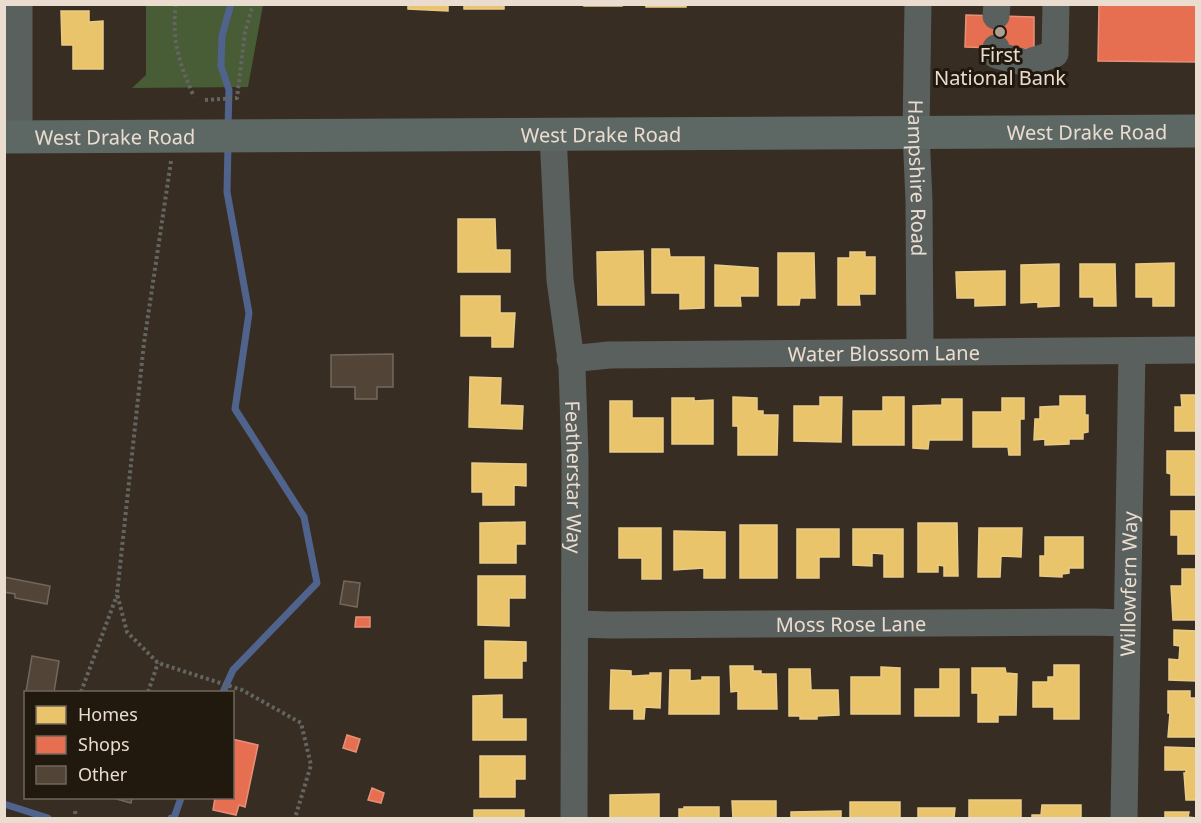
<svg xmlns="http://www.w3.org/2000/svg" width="1201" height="823" viewBox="0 0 1201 823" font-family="'Noto Sans',sans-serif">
<rect width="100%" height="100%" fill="#382d22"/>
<path fill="#485c35" d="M146,5H263L248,87L132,88L146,75Z"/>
<path fill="#e9c46a" stroke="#e9cb88" stroke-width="1.5" d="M408,4H448V11L408,9Z
M464,4H504V9H464Z
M584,4H622V6H584Z
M646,4H686V7H646Z
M61,11H89V22L103,21V69H73V45H62Z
M458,219H495L496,250H510V272H458Z
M652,249H669L670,257H704V308L680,309V293H652Z
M643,251L644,305H598L597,252Z
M850,252H865V257H875V294H859L860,305H838V258H850Z
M778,253H814L815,298H800L799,305H778Z
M1174,263V306H1153V297H1136V264Z
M1059,264V306L1038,307V302L1021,303V265Z
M1080,264H1115L1116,306H1094V297H1080Z
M715,265L758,268V296H740L741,306H715Z
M1005,271V305L975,306V298H957L956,272Z
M461,296H500V313H515L513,347H492V336H461Z
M470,377L501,378L500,405L523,406L522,429L469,427Z
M1181,395H1196V431H1175V407H1182Z
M1060,396H1085V415H1088V432L1083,433V439H1069V444L1045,445V439L1034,440L1035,419H1040V407L1060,406Z
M733,397L757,398V411H763V415H778L777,455H738V426H733Z
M820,397H842L841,442L794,441V406H820Z
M883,397H904V445H853V411H883Z
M672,398H694V401L713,400V444H672Z
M1002,398H1024V419H1020V455H1009L1008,447H973V412H1002Z
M942,399H962V440H929L928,449L913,448V406L942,405Z
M610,401H632V418H663V452H610Z
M1167,451H1196V495H1171V474L1167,473Z
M472,463L526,464V486L514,485V505H483V492H472Z
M1171,511H1196V554H1178V535H1171Z
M525,522V544H516V563H480V523Z
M918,523H957L958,576H944V566L938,565V572H918Z
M740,525H777V578H740Z
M619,528H661V579H642V558H619Z
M979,528H1022L1021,557L1001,556L1000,577H978Z
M797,529H839V557H819V578H797Z
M853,529H903V577H884V554L872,553V566L853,565Z
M674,531L725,532V578H704V568L674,570Z
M1045,537H1083V568H1069V573L1062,574V577L1040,576V556H1045Z
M1182,569H1196V620H1173L1171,586H1182Z
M478,576H525V598H509V626L478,625Z
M1174,630L1196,631V681L1169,680V659L1179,660L1180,646L1174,645Z
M485,641L526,642V661H522V678H485Z
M1054,665H1079V719H1054V707H1033V682H1048V677H1054Z
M730,666H753V671H761V674H776L777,709H738V691L731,692Z
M881,667L900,668V714H851V677H881Z
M972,668H1005L1006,673L1017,674L1016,715H998V722H978V693H972Z
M789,669H810L811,690H838L839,715L817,716V719H800V716H789Z
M940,669H959V716H915V689H940Z
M611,670L631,671V676H635L650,675V673H661L660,708L645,707L644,719H634V709H610Z
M670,670H690V681L702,680V677H719V714H669Z
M1168,691H1190V698H1196V737H1168L1170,713H1168Z
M502,695V719H526V740H473V696Z
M1165,747L1196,748V800H1186L1184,773H1186V770H1165Z
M480,756H525V779H515V797H480Z
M659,794V818H610V795Z
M969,800H1021V818H969Z
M732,801H776V818H733Z
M850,802H900V818H850Z
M1042,805H1081V818H1032V815H1041Z
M684,807H719V818H679V809H684Z
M918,808H955L954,818H918Z
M474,810H524V818H474Z
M841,811V818H791V812Z
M1165,812H1189L1188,817L1196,818H1165Z"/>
<path fill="#e76f51" stroke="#e89077" stroke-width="1.5" d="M1099,4H1196V62L1098,61Z
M966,15L1034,17V49L965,47Z
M356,617H370V627H355Z
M347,735L360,739L356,752L343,748Z
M232,739L258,745L245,807L239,805L236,815L213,810L215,798H232Z
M372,788L384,793L381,803L368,800Z"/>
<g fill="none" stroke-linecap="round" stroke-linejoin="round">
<path stroke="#4f638d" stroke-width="7" d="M228,128L229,90L221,66L222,36L231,4
M223,692L233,670L317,583L304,517L235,409L249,313L227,192L228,145
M4,804L48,818
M171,818H174L181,798"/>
</g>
<path fill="#524537" stroke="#72685f" stroke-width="1.5" d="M393,354V387H377V399H355V387H331V355Z
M4,577L50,586L47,604L15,598V594L4,592Z
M344,581L360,583L357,607L340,604Z
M32,656L59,661L54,692H26Z
M113,798H132L131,803Z"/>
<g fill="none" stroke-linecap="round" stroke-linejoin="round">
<path stroke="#636561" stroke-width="4" stroke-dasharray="3 3" stroke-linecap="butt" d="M176,4C171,40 180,65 194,97
M205,100L237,98L245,32L253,4
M171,161L144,343L117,594L127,632L158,663L242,690L301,723L311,765L295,818
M81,692L117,595
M148,692L158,663
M75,811L76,818"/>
<g stroke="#5a605d" stroke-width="27">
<path d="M19,4V137"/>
<path id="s1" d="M918,4L916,132L919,201L920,351"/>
<path d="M996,16L997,4"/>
<path d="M996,48V55L1026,63L1055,54L1056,4"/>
<path id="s2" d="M553,134L560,280L572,367L575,458L574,818"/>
<path id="s3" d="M570,359L609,355L1196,350"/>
<path id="s4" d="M575,624L612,625L1092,622L1127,623"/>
<path id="s5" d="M1124,818L1132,351"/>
</g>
<path stroke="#5d6865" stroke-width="33" id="s6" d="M4,137L1196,131"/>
</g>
<circle fill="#ac9f92" stroke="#21180e" stroke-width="2" cx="1000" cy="32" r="6"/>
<g text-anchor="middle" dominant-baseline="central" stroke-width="6" stroke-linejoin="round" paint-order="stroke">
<g font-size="20" fill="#eadccf" stroke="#21180e">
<text x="1000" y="54">First<tspan x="1000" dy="23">National Bank</tspan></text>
</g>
<g font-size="20" fill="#eadccf" stroke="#21180e">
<text stroke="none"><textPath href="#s6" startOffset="1083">West Drake Road</textPath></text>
<text stroke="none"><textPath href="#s6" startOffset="597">West Drake Road</textPath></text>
<text stroke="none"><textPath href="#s6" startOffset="111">West Drake Road</textPath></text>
<text stroke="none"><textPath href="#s1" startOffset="174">Hampshire Road</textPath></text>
<text stroke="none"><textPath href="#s3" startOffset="314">Water Blossom Lane</textPath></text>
<text stroke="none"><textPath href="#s2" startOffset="344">Featherstar Way</textPath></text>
<text stroke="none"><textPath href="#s5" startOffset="234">Willowfern Way</textPath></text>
<text stroke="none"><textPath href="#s4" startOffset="276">Moss Rose Lane</textPath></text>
</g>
</g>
<rect width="1201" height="823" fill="none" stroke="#eadccf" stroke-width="12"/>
<rect x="24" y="691" width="210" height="108" fill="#21180e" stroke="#71665b" stroke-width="1.5"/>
<rect x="36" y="706" width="30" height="18" fill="#e9c46a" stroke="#71665b" stroke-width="1.5"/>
<text x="78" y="721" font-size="18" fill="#eadccf">Homes</text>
<rect x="36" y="736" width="30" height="18" fill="#e76f51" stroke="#71665b" stroke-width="1.5"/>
<text x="78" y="751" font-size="18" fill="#eadccf">Shops</text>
<rect x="36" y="766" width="30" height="18" fill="#524537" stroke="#71665b" stroke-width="1.5"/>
<text x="78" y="781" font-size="18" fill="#eadccf">Other</text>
</svg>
